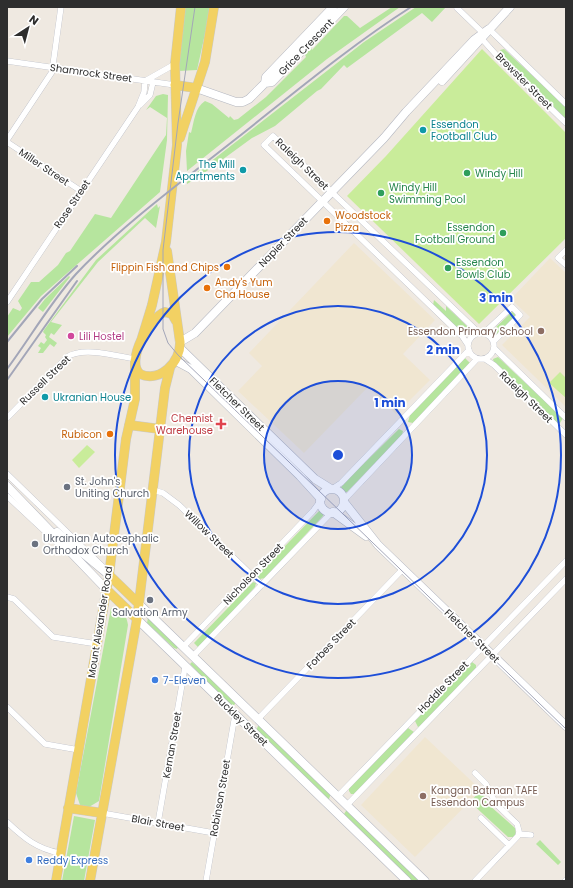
<svg xmlns="http://www.w3.org/2000/svg" width="573" height="888" viewBox="0 0 573 888" font-family="Poppins,sans-serif">
<rect width="100%" height="100%" fill="#efe9e1"/>
<path fill="#f0e6d1" d="M354,243L435,320L403,354L430,380L396,414L368,387L304,453L238,391L262,366L249,353Z
M550,258L566,273V407L502,345L530,317L511,299Z
M425,737L481,790L415,857L361,805Z"/>
<path fill="#b6e59e" d="M185,7H211L197,70L179,71V51Z
M392,7H400L327,59L187,171L186,151L189,132L191,133C194,122 195,107 205,101L212,104L229,118L230,116L234,120L238,119L266,97L306,57L304,52L310,45L312,50L344,16H347L360,28Z
M416,7H446L432,22L422,13L347,68L344,65L321,89L317,91L275,126L252,138L200,176L187,184V180L364,42Z
M504,49L566,107V119L500,55V50Z
M163,94L168,95L167,140L160,192L41,296L7,337V317L13,308L20,311L22,308L18,301L31,282H39L58,265L66,253L70,251L95,214L111,218L166,135L167,118L150,107L146,110L156,96Z
M157,204L158,208L160,206L156,228L145,218L98,262L51,322L62,325L54,335L51,333L49,337L57,343L54,347L50,344L43,353H38L41,348L38,346L41,342L44,344L47,340L45,337L46,335L43,332L44,330L96,260Z
M69,276L70,277L43,312L38,308L45,299Z
M434,300L446,311V306L470,329V335H465L433,305Z
M513,311L515,313V317L497,335L494,334V329Z
M498,357L563,418L560,423H556L494,363L493,359Z
M465,358L471,364L413,423L408,422L410,415Z
M399,429L403,431L402,435L347,492H343L341,488L343,484Z
M320,510L324,512L323,516L265,578L260,579L258,578V574Z
M253,582L256,583L255,587L199,648L194,643Z
M111,608C121,606 127,616 128,625L99,801L89,807L80,805L76,793Z
M148,618L178,647L177,649L174,648L147,623Z
M192,662L235,700V704L232,707L190,664Z
M472,662L476,665V668L420,726L418,727L415,721Z
M258,726H261L331,793L329,799H326L256,731Z
M408,728L414,732L354,794H351L349,791V788Z
M481,790L489,805L515,828L516,834L513,837H508L470,802Z
M346,811H349L422,881H412L345,816L344,814Z
M74,816L95,820L84,881H62Z
M540,840L561,862L558,865L536,844Z"/>
<path fill="#c9ec9a" d="M482,49L566,133V238L479,324L347,196L386,156Z
M560,372L566,378V398L549,383Z
M87,445L95,452L79,468L72,460Z"/>
<g fill="none" stroke-linecap="round" stroke-linejoin="round">
<g stroke="#b4b7c1" stroke-width="6">
<path id="street" d="M457,8L483,33
M489,29L566,104
M482,39L499,58L566,123
M7,61L175,85
M145,81L175,64
M140,105L150,95L153,82
M7,140L52,72L61,7
M7,142L81,191
M566,250L558,258L566,265
M7,302L138,107L144,92L145,81
M468 346a13 13 0 1 1 26 0a13 13 0 1 1-26 0Z
M484,333L512,307L520,315L494,341
M468,345L462,336L264,145L273,136L479,333
M495,349L566,418
M485,359L494,365L566,435
M7,418L67,357C83,346 117,356 135,359
M7,474L104,568
M332,489L341,483L469,350
M153,490L163,493L179,505L262,585
M7,496L66,551
M344,500L477,359
M7,597L14,599L53,637L97,644
M183,647L313,511L321,500
M193,656L332,512
M7,707L45,744L79,750
M258,719L403,569
M338,796L566,561
M347,805L566,579
M102,813L214,833
M481,818L509,845
M7,822C24,838 37,849 60,853
M158,823L185,667
M519,834L531,835
M206,881L235,715
M475,881L518,836L519,831L517,824L496,804L486,784L475,773
M565,881L566,880"/>
</g>
<g stroke="#b4b7c1" stroke-width="9">
<path id="secondary" d="M442,81L510,7
M265,83L272,82L344,7
M196,88L236,102H243L249,99L265,83L266,77L333,7
M180,342L195,333L384,138L406,112L474,40L489,29
M180,348L315,479L331,489
M176,361L191,369L300,476L321,499
M7,486L107,590
M320 501a12 12 0 1 1 24 0a12 12 0 1 1-24 0Z
M344,502L378,545L566,726
M333,512L366,536
M57,532L109,575
M139,604L425,881
M137,619L407,881"/>
</g>
<g stroke="#c9c9c9" stroke-width="10">
<path id="primary" d="M175,85L196,88
M180,138L205,62L214,7
M167,251L180,342C181,362 160,383 140,374C125,361 150,317 165,312L172,314L176,321
M141,341L152,305L166,242L177,145L175,64L181,7
M129,425L160,429
M109,575L139,604
M107,590L137,619
M68,808L102,813
M56,881L109,575L126,439L135,399V361
M90,881L137,619L165,388L170,368"/>
</g>
<use href="#street" stroke="#fff" stroke-width="5.5"/>
<use href="#secondary" stroke="#fff" stroke-width="8"/>
<use href="#primary" stroke="#f2d163" stroke-width="9"/>
<path stroke="#a3a6b8" stroke-width="1" d="M195,7L178,123L163,250V329L168,343L178,355L566,729"/>
<path stroke="#a3a6b8" stroke-width="2" d="M7,342L42,299L77,266
M7,369C30,338 50,303 76,274C122,225 184,180 237,138C294,93 350,46 411,7
M7,380L77,281"/>
</g>
<circle cx="338" cy="455" r="74" fill="#1d4ed8" fill-opacity=".12"/>
<g fill="none" stroke="#1d4ed8" stroke-width="2">
<circle cx="338" cy="455" r="74"/>
<circle cx="338" cy="455" r="149"/>
<circle cx="338" cy="455" r="223"/>
</g>
<g fill="#0f9aa8" stroke="#fff" stroke-width="1.5">
<circle cx="423" cy="130" r="4"/>
<circle cx="243" cy="170" r="4"/>
<circle cx="45" cy="397" r="4"/>
</g>
<g fill="#2e9e5b" stroke="#fff" stroke-width="1.5">
<circle cx="467" cy="173" r="4"/>
<circle cx="381" cy="193" r="4"/>
<circle cx="503" cy="233" r="4"/>
<circle cx="448" cy="268" r="4"/>
</g>
<g fill="#e8710a" stroke="#fff" stroke-width="1.5">
<circle cx="327" cy="221" r="4"/>
<circle cx="227" cy="267" r="4"/>
<circle cx="207" cy="288" r="4"/>
<circle cx="110" cy="434" r="4"/>
</g>
<g fill="#8d6e63" stroke="#fff" stroke-width="1.5">
<circle cx="541" cy="331" r="4"/>
<circle cx="423" cy="796" r="4"/>
</g>
<circle fill="#d1479c" stroke="#fff" stroke-width="1.5" cx="71" cy="336" r="4"/>
<path fill="#e0444e" stroke="#fff" stroke-width="1.5" d="M219 418h4v4h4v4h-4v4h-4v-4h-4v-4h4z"/>
<g fill="#6b7280" stroke="#fff" stroke-width="1.5">
<circle cx="67" cy="487" r="4"/>
<circle cx="35" cy="544" r="4"/>
<circle cx="150" cy="600" r="4"/>
</g>
<g fill="#3f7fe0" stroke="#fff" stroke-width="1.5">
<circle cx="155" cy="680" r="4"/>
<circle cx="29" cy="860" r="4"/>
</g>
<g text-anchor="middle" dominant-baseline="central" stroke-width="3.5" stroke-linejoin="round" paint-order="stroke">
<g font-size="10" fill="#2e2e2e" stroke="#fff">
<text transform="translate(306 47) rotate(-46)">Grice Crescent</text>
<text transform="translate(91 73) rotate(8)">Shamrock Street</text>
<text transform="translate(524 81) rotate(45)">Brewster Street</text>
<text transform="translate(302 164) rotate(44)">Raleigh Street</text>
<text transform="translate(44 167) rotate(34)">Miller Street</text>
<text transform="translate(72 204) rotate(-56)">Rose Street</text>
<text transform="translate(283 242) rotate(-46)">Napier Street</text>
<text transform="translate(45 380) rotate(-44)">Russell Street</text>
<text transform="translate(526 397) rotate(44)">Raleigh Street</text>
<text transform="translate(237 404) rotate(44)">Fletcher Street</text>
<text transform="translate(209 534) rotate(44)">Willow Street</text>
<text transform="translate(253 574) rotate(-46)">Nicholson Street</text>
<text transform="translate(100 622) rotate(-81)">Mount Alexander Road</text>
<text transform="translate(472 636) rotate(44)">Fletcher Street</text>
<text transform="translate(331 644) rotate(-46)">Forbes Street</text>
<text transform="translate(443 687) rotate(-46)">Hoddle Street</text>
<text transform="translate(241 720) rotate(44)">Buckley Street</text>
<text transform="translate(172 745) rotate(-80)">Kernan Street</text>
<text transform="translate(220 798) rotate(-80)">Robinson Street</text>
<text transform="translate(158 823) rotate(10)">Blair Street</text>
</g>
<g font-size="10" fill="#0d838f" stroke="#fff" text-anchor="start">
<text x="431" y="124">Essendon<tspan x="431" dy="12">Football Club</tspan></text>
<text x="235" y="164" text-anchor="end">The Mill<tspan x="235" dy="12">Apartments</tspan></text>
<text x="53" y="397">Ukranian House</text>
</g>
<g font-size="10" fill="#27864d" stroke="#fff" text-anchor="start">
<text x="475" y="173">Windy Hill</text>
<text x="389" y="187">Windy Hill<tspan x="389" dy="12">Swimming Pool</tspan></text>
<text x="495" y="227" text-anchor="end">Essendon<tspan x="495" dy="12">Football Ground</tspan></text>
<text x="456" y="262">Essendon<tspan x="456" dy="12">Bowls Club</tspan></text>
</g>
<g font-size="10" fill="#c56008" stroke="#fff" text-anchor="start">
<text x="335" y="215">Woodstock<tspan x="335" dy="12">Pizza</tspan></text>
<text x="219" y="267" text-anchor="end">Flippin Fish and Chips</text>
<text x="215" y="282">Andy's Yum<tspan x="215" dy="12">Cha House</tspan></text>
<text x="102" y="434" text-anchor="end">Rubicon</text>
</g>
<g font-size="10" fill="#785e54" stroke="#fff" text-anchor="end">
<text x="533" y="331">Essendon Primary School</text>
<text x="431" y="790" text-anchor="start">Kangan Batman TAFE<tspan x="431" dy="12">Essendon Campus</tspan></text>
</g>
<g font-size="10" fill="#b23c85" stroke="#fff" text-anchor="start">
<text x="79" y="336">Lili Hostel</text>
</g>
<g font-size="10" fill="#be3a42" stroke="#fff" text-anchor="end">
<text x="213" y="418">Chemist<tspan x="213" dy="12">Warehouse</tspan></text>
</g>
<g font-size="10" fill="#5b616d" stroke="#fff" text-anchor="start">
<text x="75" y="481">St. John's<tspan x="75" dy="12">Uniting Church</tspan></text>
<text x="43" y="538">Ukrainian Autocephalic<tspan x="43" dy="12">Orthodox Church</tspan></text>
<text x="150" y="612" text-anchor="middle">Salvation Army</text>
</g>
<g font-size="10" fill="#366cbe" stroke="#fff" text-anchor="start">
<text x="163" y="680">7-Eleven</text>
<text x="37" y="860">Reddy Express</text>
</g>
</g>
<circle cx="338" cy="455" r="6" fill="#1d4ed8" stroke="#fff" stroke-width="2"/>
<g font-size="12" text-anchor="middle" font-weight="bold" fill="#1d4ed8" stroke="#fff" stroke-width="3.5" stroke-linejoin="round" paint-order="stroke">
<text x="496" y="302">3 min</text>
<text x="443" y="354">2 min</text>
<text x="390" y="407">1 min</text>
</g>
<rect width="573" height="888" fill="none" stroke="#2e2e2e" stroke-width="16"/>
<g transform="translate(28 28) rotate(36)" stroke="#ffffff" stroke-width="3" paint-order="stroke">
<path d="M0-3L7 15L0 10L-7 15Z" fill="#2e2e2e"/>
<text y="-6" font-size="11" font-weight="bold" text-anchor="middle" fill="#2e2e2e">N</text>
</g>
</svg>
